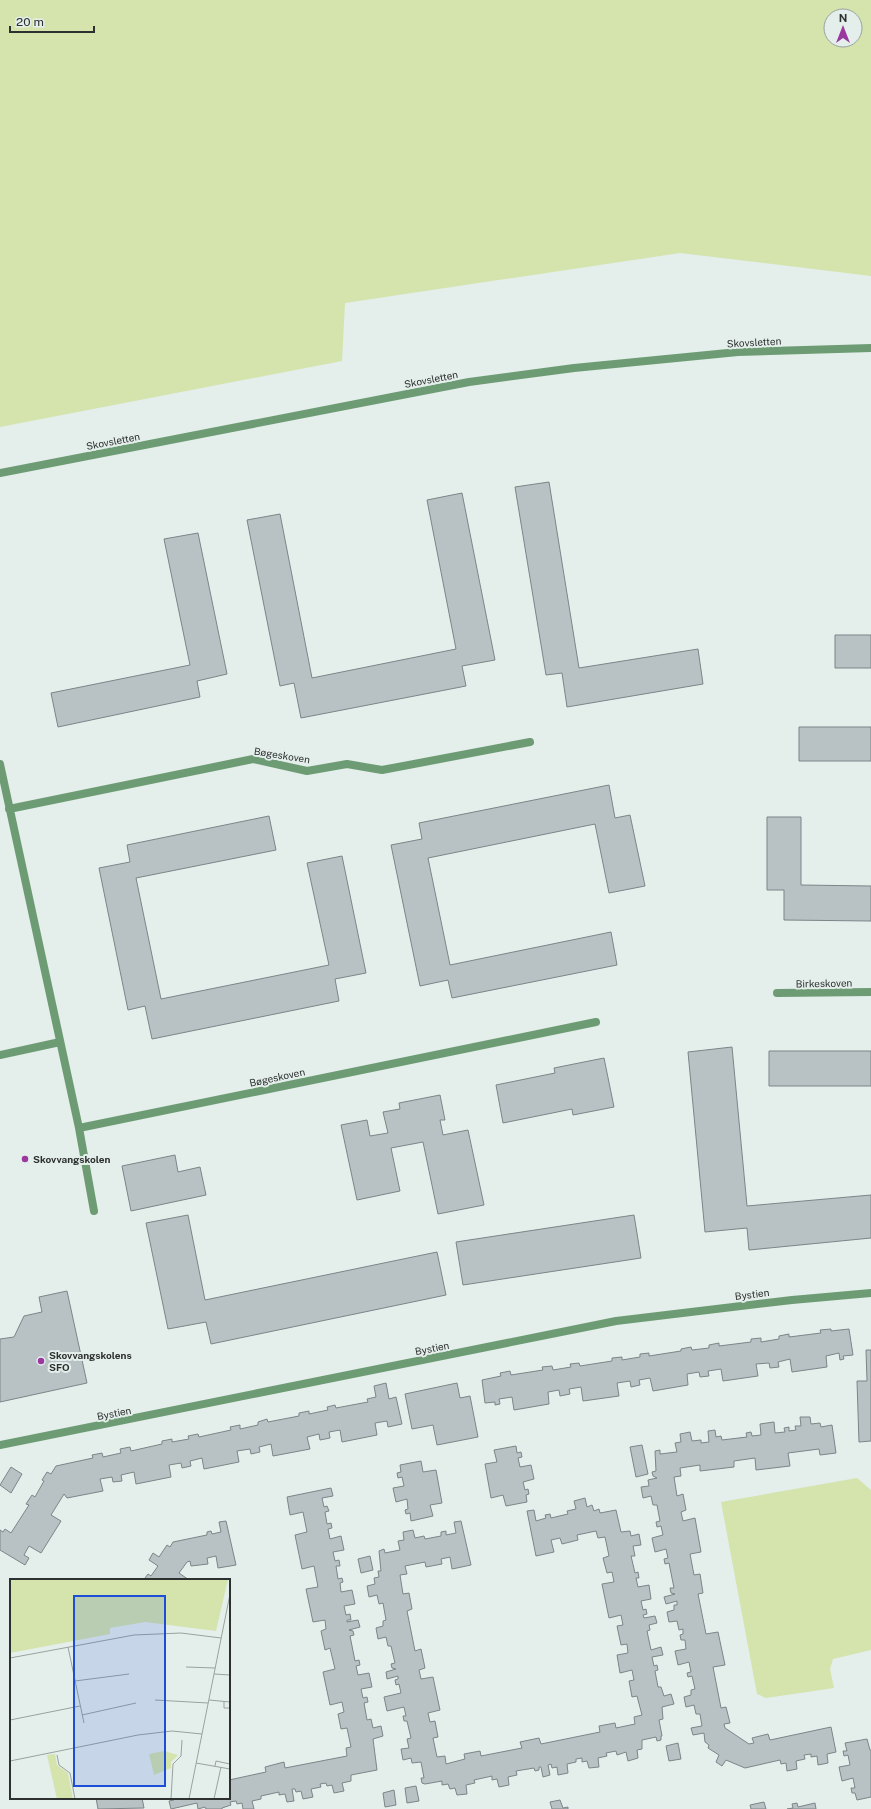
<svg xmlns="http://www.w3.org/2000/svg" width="871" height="1809" viewBox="0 0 871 1809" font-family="'Public Sans',sans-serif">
<rect width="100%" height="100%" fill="#e4eeeb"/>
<path fill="#d5e3ad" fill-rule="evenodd" d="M0,0H871V276L680,253L345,303L342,361L0,427ZM831,16H855V40H831Z
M857,1478L871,1490V1650L833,1659L830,1669L834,1688L766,1698L757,1694L721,1502Z"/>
<path fill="#b8c2c4" stroke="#7c8587" d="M549,482L579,668L698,649L703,684L567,707L562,673L546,675L515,487Z
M462,493L495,660L462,666L466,686L301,718L294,683L280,686L247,520L280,514L312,678L456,649L427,500Z
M198,533L227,674L197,681L200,697L58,727L51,693L190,665L164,539Z
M835,635H871V668H835Z
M799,727H871V761H799Z
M609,785L615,818L630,815L645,886L609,893L595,824L428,858L450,965L611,932L617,965L452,998L448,980L420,986L391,845L422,839L419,823Z
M269,816L276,850L136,878L161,999L329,965L307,863L342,856L366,973L335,979L339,1001L152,1039L145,1006L128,1010L99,868L130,862L127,845Z
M767,817H801V885L871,886V921L784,920V890H767Z
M732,1047L747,1206L871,1195V1238L749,1250L747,1228L705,1232L688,1052Z
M769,1051H871V1086H769Z
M604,1058L614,1107L573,1115L572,1109L503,1123L496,1085L555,1073L554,1068Z
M440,1095L445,1120H440L443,1135L468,1130L484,1205L438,1214L423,1142L391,1148L400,1191L357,1200L341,1125L367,1120L370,1136L388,1133L383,1112L400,1109L399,1103Z
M175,1155L178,1172L200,1167L206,1195L131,1211L122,1166Z
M188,1215L205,1300L437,1252L446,1295L211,1344L206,1322L168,1329L146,1223Z
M634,1215L641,1258L463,1285L456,1242Z
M67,1291L87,1383L0,1402V1339L14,1337L24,1316L42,1312L39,1297Z
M831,1329V1331L849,1329L853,1355L843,1356L844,1359L840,1360L839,1353L826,1356L827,1367L792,1372L790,1359L778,1362L779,1367L770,1368L769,1363L756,1364L758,1376L723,1381L721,1369L708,1371L709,1376L700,1377L699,1372L687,1374L688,1385L653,1391L650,1378L639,1380L640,1385L631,1387L630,1381L617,1383L619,1396L583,1401L581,1387L569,1389L570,1394L560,1396L559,1390L548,1392L549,1404L514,1410L512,1397L499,1399L500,1404L495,1405V1402L485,1403L482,1380L501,1376L500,1373L510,1371L511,1375L543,1370L542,1367L552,1366L553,1370L571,1367L570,1364L579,1363L580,1366L612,1361V1358L622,1357V1360L640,1357V1354L649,1353V1356L681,1351V1349L691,1347L692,1350L709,1348V1345L719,1343V1346L751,1342V1339L761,1338V1342L779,1339V1336L789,1334V1337L821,1333L820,1330Z
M866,1350H871V1441L859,1442L857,1381H867Z
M386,1383L389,1399L396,1397L402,1424L388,1427L387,1421L375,1423L377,1435L342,1442L340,1430L329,1432L330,1438L320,1440L319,1434L307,1437L310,1449L273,1456L271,1444L259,1447L260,1452L251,1454L250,1449L237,1451L239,1462L204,1469L202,1458L190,1461L191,1466L182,1468L181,1463L169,1465L171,1477L136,1484L134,1472L121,1475L122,1481L113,1482L112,1477L100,1479L103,1491L67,1498L64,1494L51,1515L61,1521L41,1553L29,1546L24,1555L29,1558L25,1565L0,1550V1530L3,1532L5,1529L11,1533L29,1505L26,1504L32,1495L35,1497L44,1481L42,1480L47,1472L51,1474L56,1466L93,1458L92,1455L102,1453L103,1457L121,1453L120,1449L130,1447L131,1451L162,1444V1441L172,1439V1442L189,1439L188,1436L198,1434L199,1437L231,1430L230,1427L240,1425V1429L258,1425V1422L267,1419L268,1422L299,1416V1413L309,1411V1414L328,1410L327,1407L335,1405L336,1408L368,1402L367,1399L376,1397L374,1386Z
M457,1383L460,1398L470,1396L478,1437L437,1445L433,1425L412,1429L405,1394Z
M800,1417H810L811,1424L820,1423L821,1427L832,1425L836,1453L820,1455L819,1449L788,1453L790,1466L756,1470L755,1458L734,1461V1467L700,1471V1465L680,1468L681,1476L674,1477L677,1496L683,1494L686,1510L681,1512L683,1521L695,1518L701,1552L690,1554L694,1575L700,1574L703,1593L698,1594L706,1634L718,1632L725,1665L713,1667L721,1708L726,1707L730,1723L724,1724L725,1728L749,1744L754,1743L752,1738L768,1734L770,1740L831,1727L836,1752L827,1754L828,1763L818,1765L817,1756L811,1757V1754L804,1755L805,1759L796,1761L797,1769L787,1771L786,1763L781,1764L780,1760L745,1768L726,1760L722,1766L716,1762L719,1755L708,1748L709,1745L705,1742L704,1733L693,1735L691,1728L702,1726L700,1714H696L694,1705L686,1707L684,1697L691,1695V1690L695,1689L692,1676L688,1677L687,1673L691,1672L689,1662L678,1665L675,1651L686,1649L685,1640H681L680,1635L683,1634V1629L679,1630L677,1621L669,1622L667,1612L674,1610V1605H677V1601L666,1604L664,1597L675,1594L671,1593L670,1588H674L669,1563L665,1564L664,1559L668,1558L666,1549L655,1552L652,1538L663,1535L661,1526L657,1527L656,1522L660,1521L657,1505H653L651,1496L643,1498L641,1487L649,1486L648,1480L657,1478L653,1476L652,1472L656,1471L655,1451L660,1450V1454L677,1452L675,1443L681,1442L680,1434L690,1432L692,1441L701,1440V1443L709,1442L708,1431L715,1430L716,1437L721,1436L722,1440L747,1437L746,1433L751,1432L752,1436L761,1435L760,1424L774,1422L775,1433L785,1432L784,1428L789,1427V1431L796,1430L795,1426H801Z
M642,1445L648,1474L636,1477L630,1447Z
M516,1446L517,1453L521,1452L522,1457L518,1458L520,1467L531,1465L534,1479L523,1482L525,1490L528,1489L529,1494L526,1495L527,1502L506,1506L503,1495L491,1498L485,1464L497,1462L494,1450Z
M421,1461L423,1472L436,1470L442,1503L430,1505L433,1516L411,1521L410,1513L406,1514L405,1510L408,1509L407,1499L396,1502L393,1488L404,1486L402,1477L398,1478L397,1473L401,1472L400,1465Z
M11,1467L22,1474L11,1493L0,1485Z
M331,1488L333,1496L322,1498L324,1507L327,1506L329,1511L325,1512L327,1524L331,1523L332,1528L328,1529L330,1539L341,1536L344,1550L333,1552L335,1561L339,1560L340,1566H336L338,1579L342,1578L343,1582L340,1583L341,1592L352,1590L355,1604L344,1606L346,1615L350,1614L351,1620H347V1622L358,1620L360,1627L349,1630L353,1631L354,1635L350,1636L355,1661L359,1660L360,1665L356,1666L358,1675L369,1673L372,1687L361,1689L363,1698L367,1697L368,1702L364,1703L367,1720L371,1719L373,1728L381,1726L383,1736L373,1739L377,1770L351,1775V1781L342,1783L344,1791L334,1793L332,1785L327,1786L326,1783L320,1784L321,1787L311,1789L313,1797L303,1799L301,1791L296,1792L295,1789H292L294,1801L287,1802L285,1794L279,1795V1792L261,1796V1799L252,1801L254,1809H243L242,1803L237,1804L236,1801L230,1802L231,1805L222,1808V1809H206L205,1807L198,1809L197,1803L171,1809L169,1801L174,1800L173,1798H229V1780L266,1772L265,1767L284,1762L285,1768L347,1756L346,1748L351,1747L347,1728L341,1729L338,1714L344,1712L342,1702L330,1705L323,1672L335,1669L330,1648L325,1650L321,1631L326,1629L325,1620L313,1622L306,1589L318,1587L314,1566L302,1569L295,1535L307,1532L303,1512L290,1515L287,1497Z
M585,1498L587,1507L592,1505L594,1511L599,1509L600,1513L616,1510L621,1532L630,1531L631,1536L639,1534L641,1545L633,1546L635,1556H631L635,1573L638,1572L639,1578H636L638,1587L649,1585L651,1599L641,1601L643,1610L646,1609L647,1614L643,1615L644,1618L655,1616L657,1623L649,1625L650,1630L647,1631L651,1650L661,1647L663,1655L652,1657L654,1666L657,1665L658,1670L655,1671L658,1687H661L664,1696L671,1694L674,1704L662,1707L663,1719L659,1720L662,1736H661V1740L657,1741L656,1737L642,1740V1749L637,1750L638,1758L628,1761L626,1752L617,1755L616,1751L606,1753L607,1756L598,1758L599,1767L589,1768L587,1761L582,1762V1758L576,1759V1762L567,1764L568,1773L558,1775L557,1767L552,1768L551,1764L548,1765L550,1775L543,1777L541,1767H539V1770L535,1771L534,1768L516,1771L517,1775L508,1777L509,1785L499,1787L497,1779L492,1780V1776L474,1780L475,1783L466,1785L467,1794L457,1795L455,1788L450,1789L448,1784L442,1785V1781L425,1784L422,1783L421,1778H424L421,1762L412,1763L411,1758L403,1760L401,1749L409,1748L407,1739L411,1738L407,1721H404L403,1716H406L404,1707L387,1711L384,1697L401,1693L399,1684L396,1685L395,1680L398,1679V1676L387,1679L386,1672L396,1669L392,1668L391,1664L395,1663L391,1646H388L386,1637L378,1639L376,1628L383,1626V1621L386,1620L383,1603L379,1604L377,1595L369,1597L367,1586L375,1584L374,1578L379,1577L378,1571H381L379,1551L384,1549L385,1553L400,1550L398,1541L404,1540L403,1532L413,1530L415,1538L424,1536L425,1539L441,1536V1532L446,1531V1535L456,1533L454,1522L461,1521L471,1565L452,1569L450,1557L441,1559L442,1564L426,1567L425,1562L405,1566L407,1574L400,1575L403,1594L409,1593L412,1609L407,1611L415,1651L421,1649L425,1668L419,1670L421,1679L433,1677L440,1710L428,1713L430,1722L435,1721L438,1737L433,1738L437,1757L445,1756L446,1764L465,1759L464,1754L480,1751L481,1756L522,1748L520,1742L539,1738L541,1744L600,1732L599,1726L615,1723L616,1728L635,1724L634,1717L642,1715L637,1696L632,1697L629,1681L634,1680L632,1670L620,1673L617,1655L628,1653L627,1644L621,1645L617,1626L623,1625L621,1615L609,1618L602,1584L614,1582L612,1572L607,1573L603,1558L609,1556L605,1537L598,1538L596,1531L577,1535L578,1540L562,1544L560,1538L551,1540L554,1552L536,1556L527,1511L534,1510L536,1521L546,1518L545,1515L550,1514L551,1518L568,1514L567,1511L576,1509L574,1501Z
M226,1521L236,1565L218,1568L216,1556L207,1558L208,1564L191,1566L190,1561L187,1562L179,1573L189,1580H148L145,1578L148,1574L151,1576L158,1566L149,1560L153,1553L159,1557L167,1545L170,1547L173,1542L207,1535V1532L211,1531L212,1534L221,1532L219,1522Z
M370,1556L373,1570L361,1573L358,1559Z
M867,1739L870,1750H871V1797L857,1800L855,1793H852L851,1788H855L853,1778L842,1781L839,1767L850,1765L848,1755L844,1756L843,1751H847L845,1743Z
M678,1743L681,1759L669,1761L666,1746Z
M416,1786L419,1801L407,1803L405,1788Z
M394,1790L396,1805L385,1807L383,1793Z
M96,1798H142L144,1808L98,1809Z
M560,1800L563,1808L568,1807V1809H552L550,1802Z
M764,1802L766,1809H751L750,1805Z
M797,1803L798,1807L815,1803L816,1809H787L793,1808L792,1804Z"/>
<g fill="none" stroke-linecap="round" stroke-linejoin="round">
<path stroke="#6d9c74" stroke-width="8" d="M0,1055L60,1042
M0,1445L616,1321L792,1300L871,1293"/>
<path stroke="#6d9c74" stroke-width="8" d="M0,473L469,382L574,368L738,352L871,348
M0,764L79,1128L94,1211
M9,809L253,759L307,771L347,764L382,770L530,742
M777,993L871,992
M79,1128L596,1022"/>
</g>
<g fill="#9a389f" stroke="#e4eeeb" stroke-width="1.5">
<circle cx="25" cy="1159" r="4"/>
<circle cx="41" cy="1361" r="4"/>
</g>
<g text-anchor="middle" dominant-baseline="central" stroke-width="4" stroke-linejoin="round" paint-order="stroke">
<g font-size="10" fill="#2c302f" stroke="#e4eeeb">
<text transform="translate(754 342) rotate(-3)">Skovsletten</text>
<text transform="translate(431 379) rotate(-11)">Skovsletten</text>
<text transform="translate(113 441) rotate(-11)">Skovsletten</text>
<text transform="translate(282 755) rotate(9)">Bøgeskoven</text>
<text transform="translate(824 983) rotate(-1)">Birkeskoven</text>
<text transform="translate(277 1077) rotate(-12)">Bøgeskoven</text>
<text transform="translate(752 1294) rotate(-7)">Bystien</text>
<text transform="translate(432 1348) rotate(-11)">Bystien</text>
<text transform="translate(114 1413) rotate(-11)">Bystien</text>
</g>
<g font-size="10" font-weight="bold" fill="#2c302f" stroke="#e4eeeb" text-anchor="start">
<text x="33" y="1159">Skovvangskolen</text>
<text x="49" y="1355">Skovvangskolens<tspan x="49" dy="12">SFO</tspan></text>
</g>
</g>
<g transform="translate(10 1579)">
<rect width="220" height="220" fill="#e4eeeb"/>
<path d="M0,0H218L206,52L135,43L100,49V55L0,74ZM154,172L168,176L161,183V189L144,196L139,175ZM45,175L47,186L58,194L63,220H47L37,176Z" fill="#d5e3ad"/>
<path fill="none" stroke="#9aa2a0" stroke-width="1" d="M58,68L74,144M0,79L124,56L171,54L211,59M176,88L205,89M204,95L220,96M65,102L119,95M145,121L198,124M199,121L220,123M214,122V129H220M72,136L126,124M0,141L70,127M47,176L49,186L60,194L65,220M0,182L128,156L162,152L192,155M186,184L220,190M205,187L206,182L220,185M161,220L163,185L171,177L172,161M179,220L220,15M204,220L211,188"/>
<path fill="#1d4ed8" fill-opacity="0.15" stroke="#1d4ed8" stroke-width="2" d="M64,17H155V207H64Z"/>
<rect width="220" height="220" fill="none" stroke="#2c302f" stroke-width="2"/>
</g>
<g transform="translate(843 28)"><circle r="19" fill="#e4eeeb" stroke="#9aa2a0"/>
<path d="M0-3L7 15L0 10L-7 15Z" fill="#9a389f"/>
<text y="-6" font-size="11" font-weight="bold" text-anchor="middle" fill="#2c302f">N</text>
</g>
<path d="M10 26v6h84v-6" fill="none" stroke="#2c302f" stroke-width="2"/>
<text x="16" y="26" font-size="12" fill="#2c302f" stroke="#e4eeeb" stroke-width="3" paint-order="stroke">20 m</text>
</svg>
